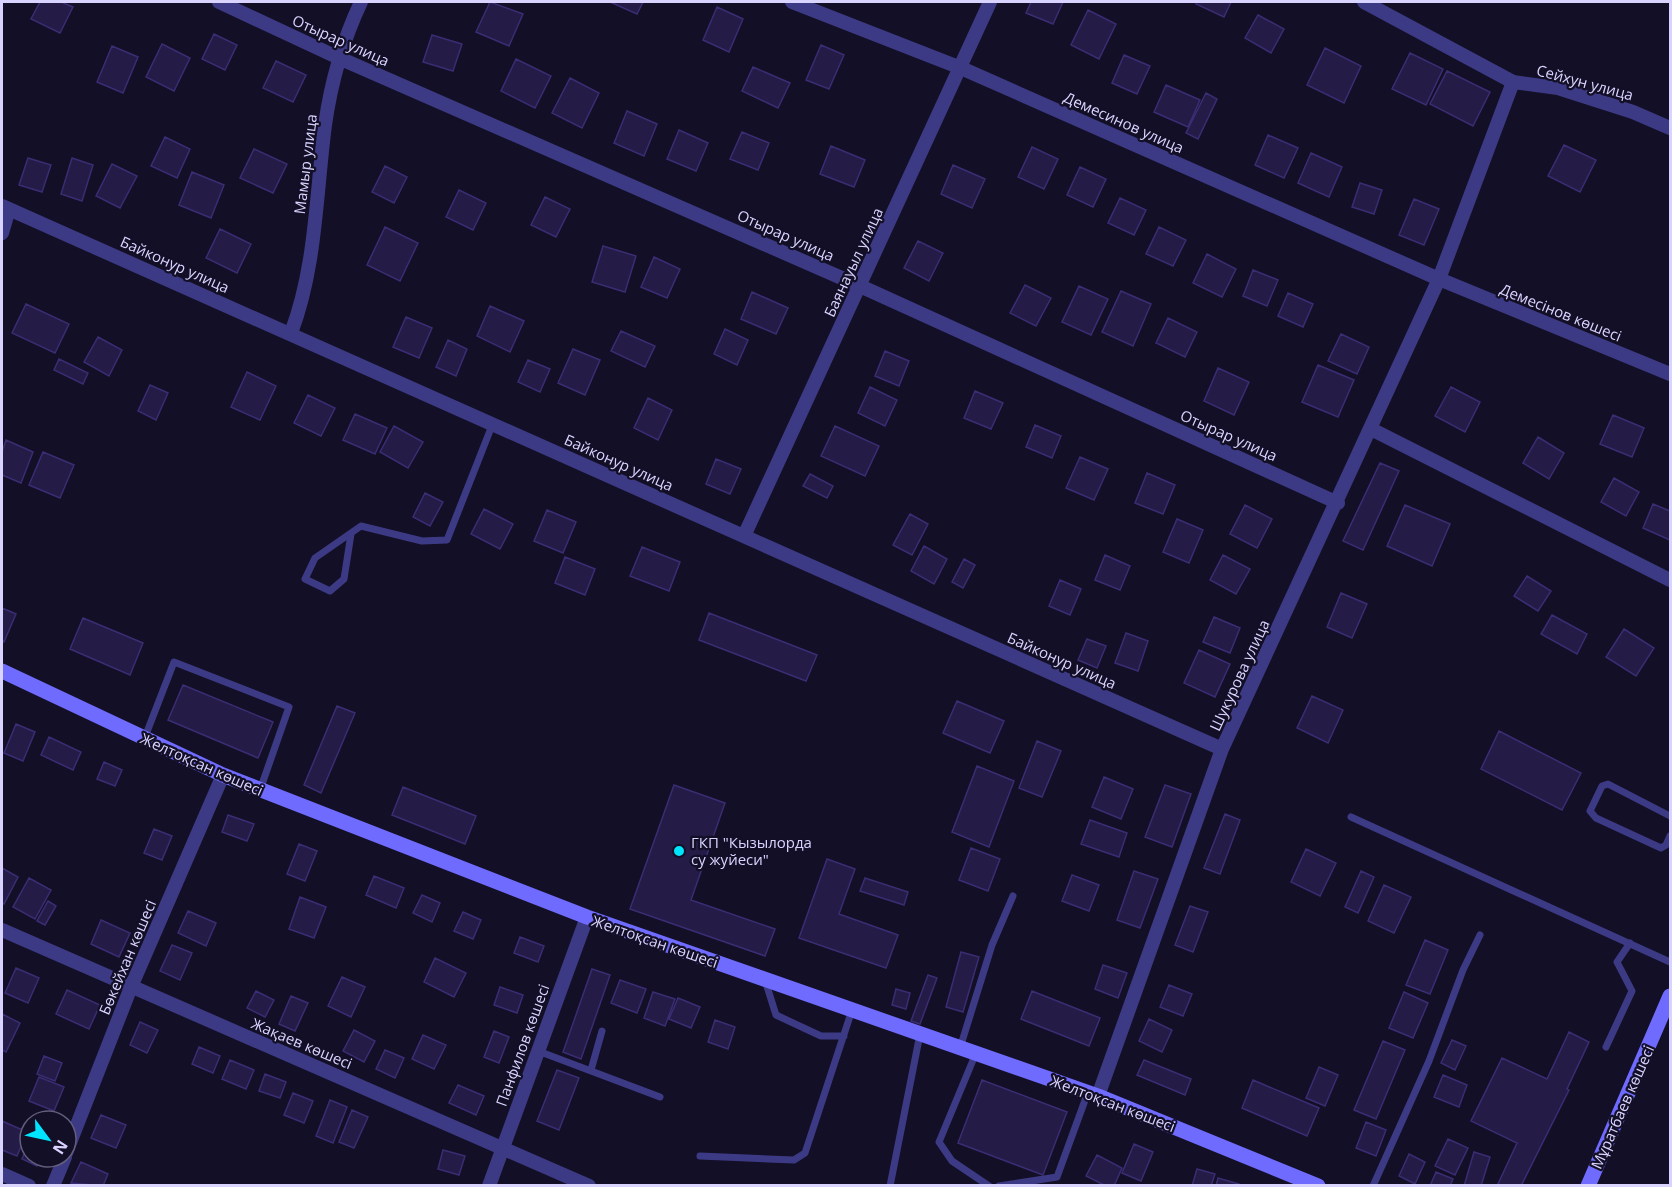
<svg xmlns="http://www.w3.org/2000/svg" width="1672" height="1187" viewBox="0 0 1672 1187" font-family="'Open Sans',sans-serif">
<rect width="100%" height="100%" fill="#130f26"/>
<path fill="#241b47" stroke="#3b2d73" stroke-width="1.5" d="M40,2H61L73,7L60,33L31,19Z
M490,2L523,14L509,46L476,32Z
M610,2H643L637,14Z
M1031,2H1063L1053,24L1026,13Z
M1197,2H1231L1224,17L1196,4Z
M717,7L743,19L729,52L703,40Z
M1088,10L1116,24L1099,59L1071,45Z
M1258,15L1284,29L1271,53L1245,38Z
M214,34L237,45L225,70L202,59Z
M432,35L462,44L453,71L423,62Z
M162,44L190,58L174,91L146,77Z
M821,45L844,55L829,89L806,80Z
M112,46L138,57L123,93L97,82Z
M1325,48L1361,66L1344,103L1307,85Z
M1410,53L1443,69L1426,105L1392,89Z
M1124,55L1150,66L1137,94L1112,83Z
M516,59L551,76L535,108L501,91Z
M276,61L306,75L293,102L263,88Z
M753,67L790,83L778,108L742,91Z
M1447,71L1490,92L1473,126L1430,104Z
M570,78L599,93L582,128L552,113Z
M1166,85L1200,100L1188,127L1154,112Z
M1206,93L1217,99L1198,139L1186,133Z
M627,111L657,124L644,156L614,143Z
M679,130L708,143L696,171L667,159Z
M742,132L769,143L758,170L730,159Z
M1268,135L1298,148L1284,178L1255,165Z
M165,137L190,149L177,178L151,166Z
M1564,145L1596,160L1580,192L1548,176Z
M831,146L865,160L854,187L820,174Z
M1032,147L1058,159L1044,189L1018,177Z
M254,149L287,164L273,193L240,178Z
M1311,153L1342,167L1329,197L1298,183Z
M28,158L51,165L42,192L19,185Z
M72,158L93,165L82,201L61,194Z
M112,164L137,176L120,208L96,196Z
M953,165L985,179L972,208L941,194Z
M385,166L407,177L394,203L372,192Z
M1080,167L1106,179L1093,207L1067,195Z
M192,172L224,185L211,218L179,205Z
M1360,183L1382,190L1374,214L1352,207Z
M459,190L486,203L473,230L446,217Z
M545,197L570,209L556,237L531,225Z
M1120,198L1146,210L1134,235L1108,223Z
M1414,199L1439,209L1424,245L1399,235Z
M385,227L418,243L400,281L367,265Z
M1159,227L1186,240L1173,266L1146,254Z
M220,229L251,244L237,273L206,258Z
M918,241L943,253L929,281L904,268Z
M603,246L636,256L625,292L592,282Z
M1207,254L1236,269L1222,297L1193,283Z
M654,257L680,269L667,298L641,287Z
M1253,270L1278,280L1267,306L1243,296Z
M1025,285L1051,298L1036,326L1010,313Z
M1079,286L1108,299L1091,335L1062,322Z
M1121,291L1151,304L1133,346L1102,332Z
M752,292L788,308L776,334L741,319Z
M1288,293L1313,304L1303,327L1278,316Z
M26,304L69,324L55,353L12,333Z
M490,306L524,321L510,352L477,336Z
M406,317L432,328L419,358L393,347Z
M1168,318L1197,332L1185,357L1156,343Z
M725,329L748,340L737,365L714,354Z
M621,331L655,346L645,367L611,351Z
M1341,334L1369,347L1357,374L1328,361Z
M98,337L122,350L109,376L84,362Z
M448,340L467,349L456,376L436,367Z
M573,349L600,360L585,395L558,383Z
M885,351L909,361L899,386L875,376Z
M59,359L88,373L83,384L54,370Z
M528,360L550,369L540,392L518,382Z
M1318,365L1354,380L1338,417L1302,402Z
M1218,368L1249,382L1234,415L1204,401Z
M247,372L276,386L260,420L231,407Z
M150,385L168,393L156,420L138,411Z
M870,387L897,400L885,426L858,413Z
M1451,387L1480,402L1465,432L1435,416Z
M975,391L1003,403L991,429L964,418Z
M308,395L335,408L321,436L294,423Z
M648,398L672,410L658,440L634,428Z
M355,414L387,428L375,454L343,440Z
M1613,415L1644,428L1632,457L1600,444Z
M1035,425L1061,436L1052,458L1026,447Z
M394,426L423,442L408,468L380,452Z
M835,426L879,446L865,476L821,456Z
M1538,437L1564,453L1549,479L1523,463Z
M6,440L33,452L21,483L2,475V452Z
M43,452L74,465L60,498L29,485Z
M1080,457L1108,469L1094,500L1066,488Z
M716,459L741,469L730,494L706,484Z
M1380,463L1399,471L1363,550L1343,541Z
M1147,473L1175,485L1163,514L1135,503Z
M810,474L833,486L827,498L803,486Z
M1614,478L1639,492L1626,516L1601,502Z
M425,493L443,502L430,526L413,517Z
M1653,504L1670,511V540L1643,528Z
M1245,505L1272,519L1257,548L1230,534Z
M1405,505L1450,524L1432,566L1387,546Z
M484,509L513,524L500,549L471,534Z
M547,510L576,522L563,553L534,541Z
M910,514L928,524L912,555L893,545Z
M1177,519L1203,530L1189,563L1163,552Z
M924,546L947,559L934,584L911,571Z
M642,547L680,562L669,591L630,576Z
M1105,555L1130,566L1120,590L1095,580Z
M1223,555L1250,569L1236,594L1210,580Z
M565,557L595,569L585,595L555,583Z
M964,559L975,565L963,588L952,582Z
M1527,576L1551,591L1538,611L1514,596Z
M1060,580L1081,589L1070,615L1049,606Z
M1341,593L1367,604L1352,638L1327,627Z
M2,608L16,614L4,642L2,640Z
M709,613L817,655L806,681L699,640Z
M1552,615L1587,634L1577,654L1541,634Z
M1214,617L1240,628L1230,653L1203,642Z
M83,618L143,643L130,675L70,649Z
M1624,629L1654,648L1636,676L1606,657Z
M1126,633L1148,641L1138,671L1115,663Z
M1087,639L1106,646L1097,668L1078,660Z
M1199,650L1230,664L1215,697L1184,683Z
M183,685L273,722L258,758L168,720Z
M1312,696L1343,710L1328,743L1297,728Z
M957,701L1004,721L990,753L943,733Z
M337,706L355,713L321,793L304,785Z
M16,724L35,732L23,761L4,753Z
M1499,731L1581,773L1562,810L1481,769Z
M49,737L81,752L73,770L41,755Z
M1037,741L1061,751L1042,797L1019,788Z
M104,762L122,770L115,786L97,779Z
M977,766L1014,781L989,847L952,832Z
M1104,777L1133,789L1121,819L1092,807Z
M674,785L725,803L691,900L775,929L765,956L630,909Z
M1165,785L1191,794L1172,847L1145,837Z
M403,787L476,816L465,844L392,815Z
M1225,814L1240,820L1220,874L1204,868Z
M228,815L254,824L247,841L222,832Z
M1090,820L1127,833L1119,857L1081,844Z
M154,829L172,836L162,860L144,853Z
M299,844L317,851L305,881L287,874Z
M971,848L1000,859L988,891L959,880Z
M1306,849L1336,863L1320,896L1291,882Z
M827,859L855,869L839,914L898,935L886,968L799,938Z
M2,868L18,877L4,904L2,903Z
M1134,871L1158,879L1140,928L1117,920Z
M1361,871L1374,877L1358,913L1345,907Z
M1072,875L1099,885L1089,911L1062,901Z
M374,876L404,888L396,908L366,895Z
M29,878L51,890L35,919L13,907Z
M865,878L908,892L904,905L860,891Z
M1384,885L1411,897L1394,933L1368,921Z
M422,895L440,903L432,922L413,913Z
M300,897L326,907L314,938L289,929Z
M48,901L56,906L45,925L37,921Z
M1190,906L1208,912L1193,952L1175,945Z
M188,911L216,923L206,946L178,933Z
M463,912L481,920L473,939L454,931Z
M101,920L130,933L119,957L91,944Z
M520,937L544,946L538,962L514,953Z
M1425,940L1448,950L1430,994L1406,985Z
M172,945L192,953L180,980L160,971Z
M961,952L979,957L963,1012L946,1007Z
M435,958L466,973L454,997L424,982Z
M1103,965L1127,973L1118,998L1095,989Z
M16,968L39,978L28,1003L5,993Z
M592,969L610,975L581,1059L563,1052Z
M928,975L937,978L920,1024L911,1021Z
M342,977L365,987L351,1017L328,1006Z
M620,980L646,989L637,1013L611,1003Z
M1169,985L1192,994L1183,1016L1160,1007Z
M500,987L523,995L517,1013L494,1005Z
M896,989L910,993L906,1009L892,1005Z
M67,990L100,1005L89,1029L56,1014Z
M256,991L274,1000L265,1017L247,1008Z
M1032,991L1100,1018L1089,1046L1021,1019Z
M653,992L675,999L665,1026L644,1018Z
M1404,992L1428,1003L1413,1038L1389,1028Z
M291,996L308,1003L295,1031L279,1024Z
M678,998L700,1007L691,1028L669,1019Z
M2,1014L20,1023L6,1052L2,1050Z
M1149,1019L1172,1030L1162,1052L1139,1041Z
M715,1020L735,1027L728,1049L708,1042Z
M140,1022L158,1030L147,1053L130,1045Z
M354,1030L375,1041L364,1062L343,1051Z
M494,1031L509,1037L499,1063L484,1057Z
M1569,1032L1589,1042L1567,1089L1569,1090L1521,1186H1497L1517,1143L1471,1121L1502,1058L1547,1079Z
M423,1035L446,1045L434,1069L412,1059Z
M1452,1040L1466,1046L1455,1070L1441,1063Z
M1383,1041L1405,1050L1376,1119L1354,1110Z
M199,1047L220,1056L213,1073L192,1064Z
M385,1050L404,1058L395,1078L376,1069Z
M44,1056L62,1063L55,1081L37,1074Z
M230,1060L254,1070L246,1089L222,1079Z
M1144,1060L1191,1079L1185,1095L1137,1075Z
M1319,1067L1338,1075L1325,1106L1306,1098Z
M557,1070L579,1078L559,1130L537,1121Z
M265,1074L286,1082L280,1098L259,1091Z
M1443,1075L1467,1085L1459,1107L1434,1097Z
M39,1077L64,1087L54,1111L29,1101Z
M982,1080L1067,1112L1043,1175L958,1143Z
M1253,1080L1319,1108L1307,1136L1242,1108Z
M458,1085L484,1096L476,1115L449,1103Z
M293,1093L313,1101L304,1123L284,1115Z
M330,1100L347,1107L333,1143L316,1136Z
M352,1110L368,1117L354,1148L339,1142Z
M101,1115L126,1125L116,1148L91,1138Z
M2,1121L27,1132L17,1156L2,1150Z
M1366,1122L1386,1130L1376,1156L1356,1148Z
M1448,1139L1468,1148L1455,1175L1435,1166Z
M30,1140V1157H41L37,1166L22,1159Z
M1134,1144L1153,1152L1141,1181L1122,1173Z
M443,1150L465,1156L459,1175L438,1169Z
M1474,1152L1490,1157L1481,1186H1464Z
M1409,1154L1425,1162L1415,1184L1399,1176Z
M1097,1155L1122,1168L1114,1186H1106L1086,1176Z
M81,1162L108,1174L103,1186L71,1183Z
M1197,1169L1215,1174L1211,1186H1192Z
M1436,1172L1453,1179L1450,1186H1430Z
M1218,1178L1239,1184V1186H1216Z"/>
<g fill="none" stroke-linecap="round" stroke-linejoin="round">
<path stroke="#3d3a85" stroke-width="7" d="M351,534L344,579L330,591L305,579L315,558L361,526L422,541L447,540L493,423
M145,737L174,662L289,707L260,790
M1670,816L1608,784L1602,786L1590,811L1596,818L1661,848L1666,845L1670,836
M1351,817L1670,962
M765,980L776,1015L821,1036H844
M1606,1047L1632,991L1617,962L1630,943
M960,1048L992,945L1013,896
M538,1051L660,1097
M976,1053L939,1142L952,1161L989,1186
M591,1070L602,1031
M700,1156L794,1160L805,1153L852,1010
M890,1186L920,1034
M999,1186L1057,1177L1088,1092
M1373,1186L1429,1061L1463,970L1480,935"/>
<path stroke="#3d3a85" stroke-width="14" d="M219,2L339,58L860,286L1338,503
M792,2L961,68L1439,279L1670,374
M1364,2L1513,82L1558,88L1633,112L1670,128
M2,206L1222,749
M2,233L9,209
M291,333C316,268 316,194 325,125C331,83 343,40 361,2
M1371,429L1670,580
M744,536L990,2
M2,930L589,1186
M1098,1096L1222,749L1439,279L1513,82
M66,1153L131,987L223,775
M2,1174L29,1186
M53,1186L65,1157
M489,1186L587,917"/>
<path stroke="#6f6bff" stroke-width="15" d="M2,671L223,775L587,917L1098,1096L1318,1186
M1588,1186L1670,996"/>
</g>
<circle fill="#00e5ff" stroke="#130f26" stroke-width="2" cx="679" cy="851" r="6"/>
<g text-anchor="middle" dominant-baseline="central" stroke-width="4.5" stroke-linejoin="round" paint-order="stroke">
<g font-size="15" fill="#d9d4ff" stroke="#130f26">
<text transform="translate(341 40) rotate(24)">Отырар улица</text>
<text transform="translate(1585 82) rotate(15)">Сейхун улица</text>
<text transform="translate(1124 122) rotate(24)">Демесинов улица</text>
<text transform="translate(305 164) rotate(-83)">Мамыр улица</text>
<text transform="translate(786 235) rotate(24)">Отырар улица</text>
<text transform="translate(853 262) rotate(-65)">Баянауыл улица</text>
<text transform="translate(175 264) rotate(24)">Байконур улица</text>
<text transform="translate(1561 312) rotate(22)">Демесінов көшесі</text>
<text transform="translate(1229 435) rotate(24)">Отырар улица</text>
<text transform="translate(619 462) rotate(24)">Байконур улица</text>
<text transform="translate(1062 660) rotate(24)">Байконур улица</text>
<text transform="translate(1239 675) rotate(-65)">Шукурова улица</text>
<text transform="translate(202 764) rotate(24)">Желтоқсан көшесі</text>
<text transform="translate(655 941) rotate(19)">Желтоқсан көшесі</text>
<text transform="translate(127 957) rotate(-67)">Бөкейхан көшесі</text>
<text transform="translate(302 1043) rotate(23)">Жақаев көшесі</text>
<text transform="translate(522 1045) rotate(-70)">Панфилов көшесі</text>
<text transform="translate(1113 1103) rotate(21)">Желтоқсан көшесі</text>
<text transform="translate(1622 1107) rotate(-66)">Мұратбаев көшесі</text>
</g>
<g font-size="15" fill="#d9d4ff" stroke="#130f26" text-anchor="start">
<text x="691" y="842">ГКП "Кызылорда<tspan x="691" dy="17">су жуйеси"</tspan></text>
</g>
</g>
<rect width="1672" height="1187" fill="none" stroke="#d9d4ff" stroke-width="6"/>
<g transform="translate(48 1139) rotate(123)"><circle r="28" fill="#130f26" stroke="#625e7d" stroke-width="1.5"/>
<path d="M0-4.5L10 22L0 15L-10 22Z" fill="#00e5ff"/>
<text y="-9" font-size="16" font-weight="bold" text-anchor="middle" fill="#d9d4ff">N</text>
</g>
</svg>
